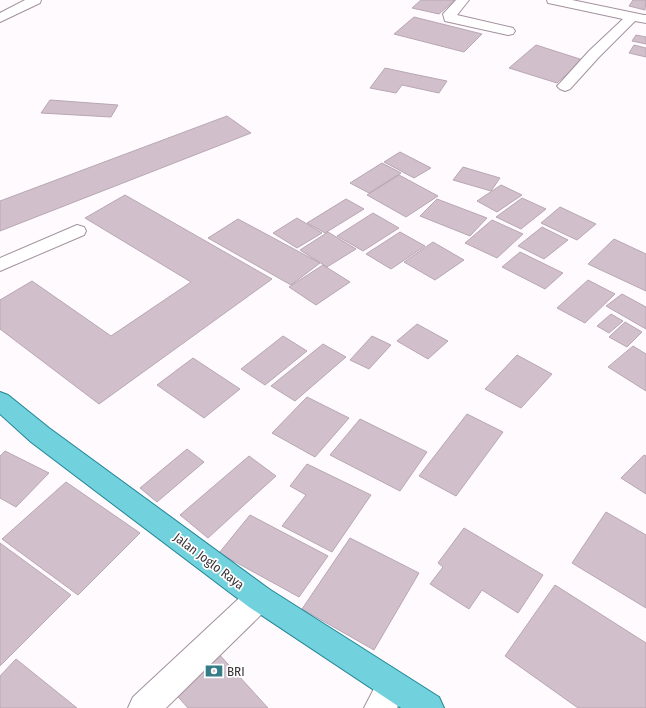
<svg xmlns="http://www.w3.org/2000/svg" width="646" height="708" viewBox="0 0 646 708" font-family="'Fira Sans Condensed',sans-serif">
<rect width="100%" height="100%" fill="#fefafd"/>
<path fill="#d1bfcc" stroke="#b8a7b3" d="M421,0H455L439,14L412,8Z
M633,0H646L645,10L629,6Z
M414,17L482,34L464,52L394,34Z
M636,35L646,37V44L632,41Z
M536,45L583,60L557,83L509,68Z
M634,45L646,48V57L629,53Z
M385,68L413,74L447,81L439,93L402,85L396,93L370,88Z
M50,100L118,105L111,117L41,113Z
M227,116L251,133L0,231V201Z
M400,152L431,168L414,178L384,162Z
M382,163L401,173L369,193L350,183Z
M463,167L500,178L491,191L453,180Z
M399,175L438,196L406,217L367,195Z
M501,185L522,195L497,212L477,201Z
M125,195L272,279L99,404L0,329V300L32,281L111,336L191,282L85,218Z
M522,198L546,209L521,229L496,217Z
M346,199L364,209L325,233L307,223Z
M437,199L487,218L470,236L420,216Z
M560,207L596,224L577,240L541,223Z
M373,213L399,228L363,251L337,236Z
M297,218L322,233L297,248L273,233Z
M238,219L320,263L291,285L208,238Z
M492,220L523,234L497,258L465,243Z
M542,227L568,240L544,259L518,246Z
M328,232L356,249L327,267L300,250Z
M400,232L425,246L391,269L366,254Z
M614,239L646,254V291L588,264Z
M433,242L464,260L435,280L404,262Z
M520,252L563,273L545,289L502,267Z
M323,265L350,282L316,305L289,287Z
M588,280L615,294L585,323L557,308Z
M622,294L646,307V329L606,306Z
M611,314L623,321L609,333L597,326Z
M625,322L642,332L627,347L609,337Z
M417,324L448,341L428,359L397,341Z
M283,336L307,351L265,385L241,369Z
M372,336L391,345L369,369L350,360Z
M323,344L346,357L295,401L271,386Z
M633,346L646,354V391L608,367Z
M517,355L552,374L521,408L485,389Z
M193,358L240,389L204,418L157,385Z
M307,397L349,418L315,457L272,433Z
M467,414L503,432L456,496L419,476Z
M360,419L427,452L400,491L330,455Z
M187,449L204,462L157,502L140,488Z
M5,451L49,473L16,507L0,498V456Z
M644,455L646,456V494L621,478Z
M249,456L276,476L208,538L180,515Z
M307,464L371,495L332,552L282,526L306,495L290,486Z
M66,482L140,533L78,595L2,539Z
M606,512L646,535V608L572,563Z
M250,515L328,556L299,597L219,553Z
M464,528L543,575L518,613L482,590L469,609L430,584L443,567L438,563Z
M350,538L419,573L374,650L302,609Z
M0,543L71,595L0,666Z
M555,585L646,643V708H578L505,656Z
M217,652L268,708H188L172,690Z
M16,659L77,708H0V676Z"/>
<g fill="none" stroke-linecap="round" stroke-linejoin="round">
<g stroke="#a3929e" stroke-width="2">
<path id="minor" d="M25,0H41L40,3L0,22V13Z
M456,0H469L457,15L513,28L515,31L513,34L508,35L445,21L443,14Z
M547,0H572L644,15H646V23L635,21L599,57L570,89L565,91L560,89L557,86L560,83L589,51L623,19L553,4L548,3Z
M77,225L84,227L86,231L84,235L0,271V258Z
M259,585L269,589L273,598L269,607L166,708H128L133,697L249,589Z
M392,671L403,675L407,686L397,708H364L381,675Z"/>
</g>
<g stroke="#208595" stroke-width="2">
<path id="major" d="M0,392L8,395L49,428L269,589L439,697L444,708H401L249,607L31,442L0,414Z"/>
</g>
<use href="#minor" fill="#fff" fill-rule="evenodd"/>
<use href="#major" fill="#71d1dd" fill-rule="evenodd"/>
</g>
<defs>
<g id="bank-bare" transform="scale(1.38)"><path d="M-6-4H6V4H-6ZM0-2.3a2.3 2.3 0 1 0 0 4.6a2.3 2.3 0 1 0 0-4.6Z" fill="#367c87" stroke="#fff" stroke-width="2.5" paint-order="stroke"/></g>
</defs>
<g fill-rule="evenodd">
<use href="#bank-bare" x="214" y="671"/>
</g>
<g text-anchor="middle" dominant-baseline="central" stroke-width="3.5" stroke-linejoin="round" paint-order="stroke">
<g font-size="13" fill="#393237" stroke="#fff">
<text transform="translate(209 561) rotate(37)">Jalan Joglo Raya</text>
</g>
<g font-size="13" fill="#393237" stroke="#fff" text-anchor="start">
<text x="227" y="671">BRI</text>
</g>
</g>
</svg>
